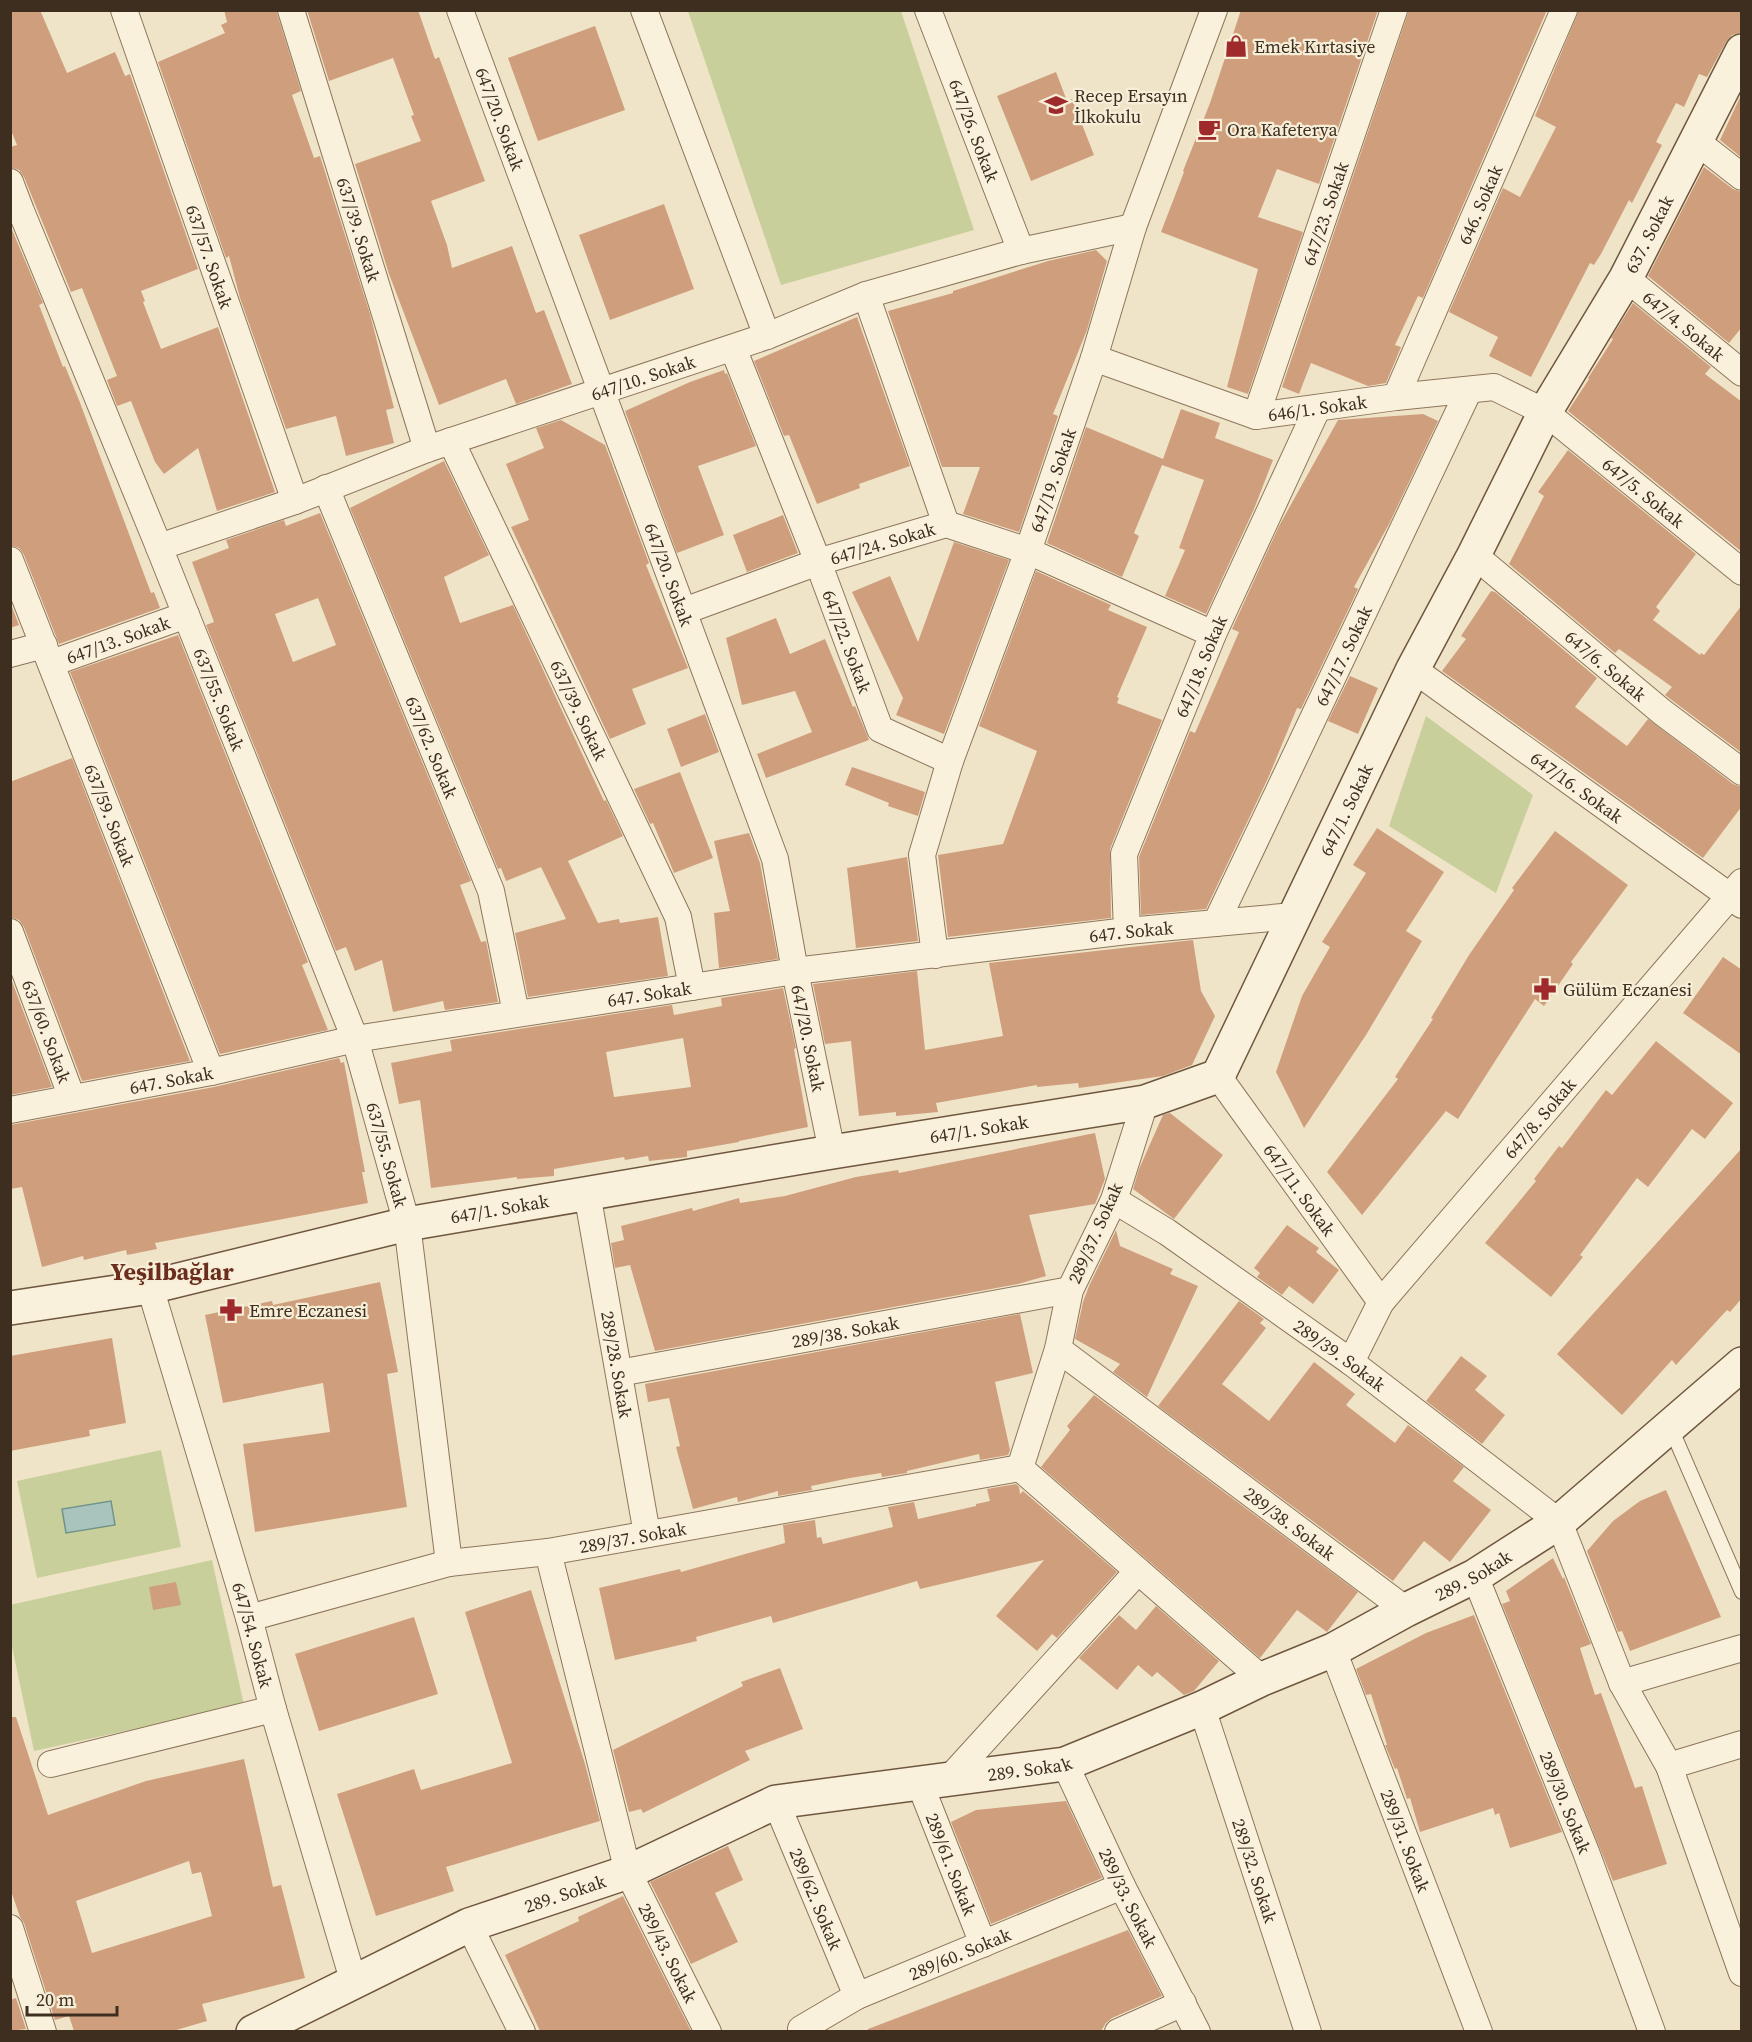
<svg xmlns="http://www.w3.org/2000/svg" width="1752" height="2042" viewBox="0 0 1752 2042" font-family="'Source Serif 4',serif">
<rect width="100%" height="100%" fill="#f0e4c8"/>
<path fill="#c9cf9b" d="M688,11H901L974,230L781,285Z
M1426,716L1533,795L1496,893L1389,826Z
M161,1450L181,1547L37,1578L17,1481Z
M212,1560L244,1705L34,1751L11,1642L10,1605Z"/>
<path fill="#a9c4bc" stroke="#6f938a" stroke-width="1.5" d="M111,1501L115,1525L66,1533L62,1509Z"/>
<path fill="#cf9f7d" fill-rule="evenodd" d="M10,10H40L67,73L115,52L125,76L130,74L198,269L141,291L145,301L143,302L161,349L218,327L275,492L217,511L198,448L164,474L155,462L131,401L117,406L107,380L117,376L82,288L71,292L24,177L19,170L10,167V147L17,145L10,128Z
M224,10H276L301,91L292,95L314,158L320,156L370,314L394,408L386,410L394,443L346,456L336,416L286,429L240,298L229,256L226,258L158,62L225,33L221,25L227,22Z
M307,10H418L435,59L439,57L485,181L431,201L447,245L452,268L512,246L536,313L544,310L572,384L516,404L506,379L439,405L389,274L355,164L421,141L411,116L414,115L393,58L329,81Z
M1241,10H1378L1319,184L1277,169L1258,217L1303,232L1248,394L1227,387L1258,269L1161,232L1184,172L1183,171L1210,103Z
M1409,10H1547L1423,298L1418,296L1395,345L1401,347L1386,383L1368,386L1311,363L1299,394L1282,387Z
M1579,10H1742V32L1732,35L1726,42L1707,77L1699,74L1684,107L1676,103L1656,142L1662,145L1632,203L1629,200L1601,254L1594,265L1590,263L1531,377L1489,356L1498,337L1449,312L1503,188L1520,197L1556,127L1535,116Z
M595,26L625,110L538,141L508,58Z
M1056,72L1067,101L1072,99L1094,155L1031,181L997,96Z
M1742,93V158L1720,140Z
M1704,167L1733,189L1742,192V327L1729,343L1648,276Z
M664,204L694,289L610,320L579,235Z
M10,225L43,303L39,305L63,367L65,366L79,400L151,593L154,592L160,608L59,644L24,555L19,548L10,545Z
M1096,250L1107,261L1087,330L1053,414L1058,416L1019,532L963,514L980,467H942L888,311L953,293V291L1048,261Z
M1633,303L1711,367L1705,374L1742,402V552L1568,411L1589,379L1588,378L1613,339L1611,338Z
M857,317L910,466L859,484L860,488L817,504L789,435L784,436L754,361Z
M724,370L725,374L727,373L756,446L698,466L724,535L677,553L625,411L690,382Z
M1181,409L1220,423L1215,438L1273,460L1254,509L1206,614L1165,596L1185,550L1179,548L1204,480L1162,465L1134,533L1139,536L1122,577L1047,543L1086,427L1163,459Z
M1423,414L1438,421L1389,524L1354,587L1358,589L1301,709L1297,708L1269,776L1206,909L1141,915L1139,857L1190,731L1195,733L1239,632L1232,629L1279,526L1338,420Z
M561,420L605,445L649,563L646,565L688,668L632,689L646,724L610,739L511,527L529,520L506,464L544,448L536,428Z
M1568,450L1696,554L1656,607L1660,611L1653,620L1700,655L1701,653L1704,655L1742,605V753L1665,695L1672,687L1619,649L1615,653L1509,564L1544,496L1538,492Z
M444,461L489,555L444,577L460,623L513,605L604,801L606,800L623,836L568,861L598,923L619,919L620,923L658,917L668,976L528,997L515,933L566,919L541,867L506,881L501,868L498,869L350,508Z
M320,513L471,881L460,885L481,942L486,941L498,1002L445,1010L443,1001L393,1012L382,960L355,971L346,947L336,951L206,625L214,622L192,562L229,548L226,540L284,520L286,526ZM318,598L336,645L293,662L275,614Z
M783,515L798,553L747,572L733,535Z
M954,542L1009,560L944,734L896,715L903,698L852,592L890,576L918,642Z
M1036,571L1111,605L1108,610L1147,627L1117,697L1119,698L1117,703L1162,720L1110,849L1111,918L948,937L938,855L1003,844L1037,751L979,726Z
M1491,591L1495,592L1597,678L1575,707L1627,746L1648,719L1733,784L1742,787V806L1703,858L1442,671L1466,639L1461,636Z
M10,602L19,625L10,628Z
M776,618L790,654L825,639L853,707L855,706L869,740L766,778L757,754L812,732L795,691L742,705L726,638Z
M178,635L308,962L302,965L328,1030L220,1054L70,672Z
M1350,676L1378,688L1358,734L1328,721Z
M705,714L719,752L681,767L667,729Z
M72,758L190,1061L82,1081L24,927L19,920L10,917V782Z
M852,767L925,792L918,816L888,806L889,803L845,785Z
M680,772L713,858L674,873L653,823L650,824L634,789Z
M1377,828L1444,872L1406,931L1422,941L1366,1035L1304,1128L1276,1072L1302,996L1330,947L1322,942L1366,873L1353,865Z
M1555,831L1628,885L1571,962L1573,964L1544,1006L1535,999L1458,1119L1446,1111L1362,1215L1327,1172L1398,1079L1395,1077L1433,1019L1431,1018L1469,955L1514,890L1512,888Z
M749,833L760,863L778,959L719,968L714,913L730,911L714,841Z
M907,857L918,941L856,948L847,868Z
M1193,940L1201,991L1215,1016L1192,1065L1163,1076L1079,1088L1078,1083L1037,1087V1085L936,1103L938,1112L896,1116V1112L859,1116L851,1041L825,1044L813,984L917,971L925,1050L1003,1036L989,963Z
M1723,957L1742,970V1055L1683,1013Z
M10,976L52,1087L10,1095Z
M783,988L796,1048L794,1049L808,1127L739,1141V1142L687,1151V1157L649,1161L648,1156L625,1160L624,1157L554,1169V1176L517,1179V1177L431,1188L420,1100L399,1104L391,1063L452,1051L450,1040L672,1005L674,1015L722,1006L721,998ZM683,1038L691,1087L614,1097L606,1052Z
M1656,1041L1733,1103L1705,1139L1692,1129L1648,1187L1637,1178L1580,1255L1583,1257L1551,1297L1485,1243L1536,1181L1534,1179L1559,1146L1562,1148L1606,1090L1612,1095Z
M339,1058L341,1063L344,1062L365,1172H362L368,1203L155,1243L157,1249L127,1255L126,1250L84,1260L83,1256L42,1267L22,1187L10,1189V1125L214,1087Z
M1170,1113L1223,1155L1174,1219L1133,1189L1139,1169L1163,1115Z
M1095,1133L1105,1179L1095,1204L1029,1215L1046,1276L1018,1284L655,1351L630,1265L615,1268L611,1243L624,1240L621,1226L692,1208L693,1211L739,1198L740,1203L785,1196L856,1177L898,1170L899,1173Z
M1742,1148V1298L1730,1312L1727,1310L1676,1365L1672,1360L1622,1415L1557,1354Z
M1287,1225L1319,1248L1316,1252L1339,1270L1313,1304L1289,1286L1282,1295L1257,1277L1260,1273L1254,1268Z
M1116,1230L1120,1246L1173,1269L1170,1274L1198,1286L1147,1397L1113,1372L1120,1364L1075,1339L1083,1302L1089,1286Z
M380,1282L398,1372L387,1374L407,1507L255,1532L243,1444L330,1432L323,1383L223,1403L205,1315L272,1301L273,1305Z
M1239,1301L1264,1319L1260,1323L1266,1328L1222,1384L1269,1421L1314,1362L1355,1394L1346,1405L1395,1443L1408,1425L1464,1467L1453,1481L1491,1510L1450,1562L1424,1541L1393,1581L1158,1406Z
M1020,1314L1033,1373L995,1382L1010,1450L1008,1455L980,1460L979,1454L907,1471V1473L882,1477L881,1473L850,1478L811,1486L812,1490L778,1496V1491L738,1502L737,1497L693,1509L676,1447L680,1446L669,1398L648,1402L645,1384Z
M112,1338L126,1423L89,1430L90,1436L10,1451V1356Z
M1461,1356L1487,1376L1475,1390L1505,1415L1482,1444L1426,1401Z
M1094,1395L1358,1592L1327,1632L1297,1610L1260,1658L1041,1467L1070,1430L1067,1426Z
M1016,1484L1019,1487L1020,1494L1023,1491L1117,1572L1057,1638L1052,1634L1037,1651L996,1616L1044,1560L920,1589L917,1581L773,1623L771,1616L696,1637L697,1641L615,1660L599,1588L680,1569L681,1572L785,1543L783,1525L815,1520L817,1538L821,1537L823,1544L893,1527L888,1507L914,1502L918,1519L976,1506V1504L990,1501L987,1489Z
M1666,1490L1721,1617L1630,1651L1622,1631L1618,1632L1587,1551L1613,1521L1640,1501Z
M1553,1558L1563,1579L1564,1577L1591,1644L1580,1648L1595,1695L1601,1693L1635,1788L1642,1786L1667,1864L1613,1881L1502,1604L1510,1601L1506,1591Z
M176,1582L181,1605L153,1610L149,1587Z
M531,1590L585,1764L600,1821L446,1867L454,1891L376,1916L337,1794L414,1769L421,1790L512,1763L465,1612Z
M1156,1606L1219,1661L1194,1691L1184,1695L1157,1672L1152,1677L1138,1665L1117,1690L1079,1658L1119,1615L1136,1630Z
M1474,1615L1562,1832L1510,1848L1499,1813L1495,1815L1493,1808L1420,1832L1410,1798L1407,1799L1397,1768L1395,1769L1385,1745H1387L1371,1694L1366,1695L1356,1669L1426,1633Z
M414,1617L438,1694L319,1731L295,1654Z
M780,1668L803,1729L745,1751L750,1760L643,1813L641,1809L629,1812L613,1750L743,1686L741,1682Z
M10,1717H16L48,1815L146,1781L244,1759L273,1887L281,1885L305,1978L202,2004L207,2021L173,2031H74L69,2016L55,2020L24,1923L20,1917L10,1888ZM189,1861L192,1874L201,1872L212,1916L92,1953L76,1901Z
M1066,1801L1102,1878L991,1924L951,1822L976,1810Z
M728,1846L743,1880L715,1893L738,1942L691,1964L650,1882Z
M623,1896L691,2031H540L505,1955L579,1921L578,1917Z
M1128,1930L1162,1996L1112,2018L1106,2023L1101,2031H868V2029Z
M16,1998L26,2029L10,2031V2000Z"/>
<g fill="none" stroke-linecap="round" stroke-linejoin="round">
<g stroke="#8d765c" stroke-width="16">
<path id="lane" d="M1670,1426L1742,1592"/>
</g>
<g stroke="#8d765c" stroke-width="28">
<g id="street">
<path id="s1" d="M124,10L295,501"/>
<path id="s2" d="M291,10L427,449"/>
<path id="s3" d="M460,10L775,859L795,971L832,1152"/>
<path d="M644,10L767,336"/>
<path id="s4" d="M928,10L1021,251"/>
<path d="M1696,141L1742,177"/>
<path id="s5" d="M10,182L21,211L159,547L355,1039L407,1224L449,1563"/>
<path id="s6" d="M1626,278L1742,373"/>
<path d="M866,295L946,524"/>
<path id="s7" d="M733,348L818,562L880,729L950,761"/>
<path id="s8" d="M1094,358L1256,416L1396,397L1494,387L1545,412L1742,572"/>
<path id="s9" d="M1396,397L1564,10"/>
<path id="s10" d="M1256,416L1394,10"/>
<path id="s11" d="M451,441L678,917L692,987"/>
<path id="s12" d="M326,488L491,891L516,1013"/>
<path id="s13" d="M159,547L295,501L427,449L767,336L866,295L1021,251L1133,227"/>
<path id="s14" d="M1474,555L1662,712L1742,772"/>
<path id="s15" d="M10,560L211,1072"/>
<path id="s16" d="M684,611L818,562L946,524L1028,551L1213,634"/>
<path d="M10,654L44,645"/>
<path id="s17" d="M52,663L186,615"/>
<path id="s18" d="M1413,669L1742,905"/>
<path id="s19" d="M1216,923L1469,390"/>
<path id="s20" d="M1127,931L1124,854L1213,634L1317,409"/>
<path id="s21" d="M10,932L72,1098"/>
<path id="s22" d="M935,955L922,855L950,761L1028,551L1094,358L1133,227L1214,10"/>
<path id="s23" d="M1218,1076L1381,1302"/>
<path d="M1145,1102L1114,1200L1070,1290L1058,1349L1020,1468L1262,1679"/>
<path id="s24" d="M10,1110L211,1072L355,1039L692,987L795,971L1127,931L1294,916"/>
<path id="s25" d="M587,1193L647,1534"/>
<path id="s26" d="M1114,1200L1167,1232L1351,1362L1559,1522L1622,1683L1669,1766L1742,1973"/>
<path id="s27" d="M150,1287L249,1618L273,1709L354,1983"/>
<path id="s28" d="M1058,1349L1406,1610"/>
<path id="s29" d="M1351,1362L1381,1302L1742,882"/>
<path id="s30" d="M619,1373L1070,1290"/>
<path id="s31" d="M548,1552L628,1872L708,2032"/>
<path id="s32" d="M1475,1576L1586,1852L1652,2032"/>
<path id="s33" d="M249,1618L449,1563L548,1552L1020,1468"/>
<path id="s34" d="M1333,1650L1479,2032"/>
<path d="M1622,1683L1742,1648"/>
<path id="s35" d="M1202,1708L1308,2032"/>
<path d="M51,1764L273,1709"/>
<path id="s36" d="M1065,1764L1122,1886L1197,2032"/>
<path d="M1669,1766L1742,1744"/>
<path d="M948,1780L1138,1571"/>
<path id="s37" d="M920,1784L983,1944"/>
<path id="s38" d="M776,1802L857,1996"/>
<path d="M469,1925L522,2032"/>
<path d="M10,1928L43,2032"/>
<path id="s39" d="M801,2029L857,1996L1122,1886"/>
<path d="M1118,2032L1183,2003"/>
</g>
</g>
<g stroke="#6f573f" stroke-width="36">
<g id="secondary">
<path id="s40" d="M10,1308L150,1287L407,1224L832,1152L1145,1102L1218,1076L1413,669L1474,555L1545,412L1626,278L1742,51"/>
<path id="s41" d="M253,2032L469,1925L628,1872L776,1802L1065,1764L1202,1708L1262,1679L1333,1650L1406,1610L1475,1576L1559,1522L1742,1364"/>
</g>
</g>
<use href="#lane" stroke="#faf1dc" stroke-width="14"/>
<use href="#street" stroke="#faf1dc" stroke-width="26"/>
<use href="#secondary" stroke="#faf1dc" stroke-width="33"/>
</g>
<defs>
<g id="shop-bare" transform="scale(1.8)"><path d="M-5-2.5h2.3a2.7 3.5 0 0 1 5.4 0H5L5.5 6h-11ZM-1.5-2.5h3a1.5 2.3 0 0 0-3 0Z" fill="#9e2a2b" stroke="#f7eed8" stroke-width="2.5" paint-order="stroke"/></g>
<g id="school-bare" transform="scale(1.8)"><path d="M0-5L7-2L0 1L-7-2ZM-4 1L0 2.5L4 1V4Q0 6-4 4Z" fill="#9e2a2b" stroke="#f7eed8" stroke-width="2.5" paint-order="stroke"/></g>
<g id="cafe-bare" transform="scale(1.8)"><path d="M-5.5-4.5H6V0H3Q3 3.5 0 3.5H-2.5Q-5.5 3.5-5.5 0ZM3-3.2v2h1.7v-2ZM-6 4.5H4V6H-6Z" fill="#9e2a2b" stroke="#f7eed8" stroke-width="2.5" paint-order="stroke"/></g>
<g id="pharmacy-bare" transform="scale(1.8)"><path d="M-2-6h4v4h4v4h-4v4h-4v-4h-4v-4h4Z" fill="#9e2a2b" stroke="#f7eed8" stroke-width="2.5" paint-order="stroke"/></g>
</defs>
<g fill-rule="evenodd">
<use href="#shop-bare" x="1236" y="46"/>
<use href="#school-bare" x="1056" y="105"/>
<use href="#cafe-bare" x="1209" y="129"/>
<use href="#pharmacy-bare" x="1545" y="989"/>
<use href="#pharmacy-bare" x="231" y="1310"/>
</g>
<g text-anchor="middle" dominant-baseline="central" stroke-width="4.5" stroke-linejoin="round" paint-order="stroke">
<g font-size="18" fill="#3d2e20" stroke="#f7eed8" text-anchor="start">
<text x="1254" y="46">Emek Kırtasiye</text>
<text x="1074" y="95">Recep Ersayın<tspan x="1074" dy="21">İlkokulu</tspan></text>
<text x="1227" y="129">Ora Kafeterya</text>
<text x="1563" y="989">Gülüm Eczanesi</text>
<text x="249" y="1310">Emre Eczanesi</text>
</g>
<g font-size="18" fill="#3d2e20" stroke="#f7eed8">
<text stroke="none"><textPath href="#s3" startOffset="116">647/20. Sokak</textPath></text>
<text stroke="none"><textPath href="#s4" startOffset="129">647/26. Sokak</textPath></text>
<text stroke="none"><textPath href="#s9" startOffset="210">646. Sokak</textPath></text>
<text stroke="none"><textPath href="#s10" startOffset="214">647/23. Sokak</textPath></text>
<text stroke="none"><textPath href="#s2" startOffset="230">637/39. Sokak</textPath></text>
<text stroke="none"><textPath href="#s40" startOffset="2178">637. Sokak</textPath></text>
<text stroke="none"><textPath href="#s1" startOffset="261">637/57. Sokak</textPath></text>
<text stroke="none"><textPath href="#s6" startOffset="75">647/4. Sokak</textPath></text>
<text stroke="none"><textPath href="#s13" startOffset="513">647/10. Sokak</textPath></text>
<text stroke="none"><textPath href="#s8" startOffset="234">646/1. Sokak</textPath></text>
<text stroke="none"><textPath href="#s22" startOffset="498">647/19. Sokak</textPath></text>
<text stroke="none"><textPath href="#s8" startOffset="596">647/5. Sokak</textPath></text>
<text stroke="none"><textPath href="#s16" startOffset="210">647/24. Sokak</textPath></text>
<text stroke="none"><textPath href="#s3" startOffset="602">647/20. Sokak</textPath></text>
<text stroke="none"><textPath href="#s17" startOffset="70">647/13. Sokak</textPath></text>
<text stroke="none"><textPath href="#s7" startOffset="315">647/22. Sokak</textPath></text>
<text stroke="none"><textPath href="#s19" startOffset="296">647/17. Sokak</textPath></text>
<text stroke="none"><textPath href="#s20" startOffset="280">647/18. Sokak</textPath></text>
<text stroke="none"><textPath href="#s14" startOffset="172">647/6. Sokak</textPath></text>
<text stroke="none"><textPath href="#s5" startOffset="558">637/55. Sokak</textPath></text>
<text stroke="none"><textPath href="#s11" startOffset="298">637/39. Sokak</textPath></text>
<text stroke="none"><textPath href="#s12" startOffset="280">637/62. Sokak</textPath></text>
<text stroke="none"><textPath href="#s18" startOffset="202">647/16. Sokak</textPath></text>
<text stroke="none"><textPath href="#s40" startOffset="1527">647/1. Sokak</textPath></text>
<text stroke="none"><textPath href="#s15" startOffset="274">637/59. Sokak</textPath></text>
<text stroke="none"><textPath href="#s24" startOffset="1136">647. Sokak</textPath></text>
<text stroke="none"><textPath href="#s24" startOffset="650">647. Sokak</textPath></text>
<text stroke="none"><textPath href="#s21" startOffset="106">637/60. Sokak</textPath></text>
<text stroke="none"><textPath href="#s3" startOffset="1088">647/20. Sokak</textPath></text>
<text stroke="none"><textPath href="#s24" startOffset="164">647. Sokak</textPath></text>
<text stroke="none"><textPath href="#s29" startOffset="310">647/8. Sokak</textPath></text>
<text stroke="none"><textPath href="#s40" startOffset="986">647/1. Sokak</textPath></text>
<text stroke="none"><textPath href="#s5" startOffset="1044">637/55. Sokak</textPath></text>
<text stroke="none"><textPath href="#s23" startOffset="140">647/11. Sokak</textPath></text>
<text stroke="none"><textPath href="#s40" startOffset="500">647/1. Sokak</textPath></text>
<text transform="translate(1095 1233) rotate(-66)">289/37. Sokak</text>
<text stroke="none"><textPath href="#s30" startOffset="230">289/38. Sokak</textPath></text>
<text stroke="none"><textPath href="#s26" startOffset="274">289/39. Sokak</textPath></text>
<text stroke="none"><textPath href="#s25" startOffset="174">289/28. Sokak</textPath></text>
<text stroke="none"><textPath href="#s28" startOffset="290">289/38. Sokak</textPath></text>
<text stroke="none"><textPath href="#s33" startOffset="393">289/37. Sokak</textPath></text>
<text stroke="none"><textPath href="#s41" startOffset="1314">289. Sokak</textPath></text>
<text stroke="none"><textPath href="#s27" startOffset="363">647/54. Sokak</textPath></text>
<text stroke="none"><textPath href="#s41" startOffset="828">289. Sokak</textPath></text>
<text stroke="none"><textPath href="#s32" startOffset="244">289/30. Sokak</textPath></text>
<text stroke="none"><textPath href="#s34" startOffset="204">289/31. Sokak</textPath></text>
<text stroke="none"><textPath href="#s37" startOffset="86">289/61. Sokak</textPath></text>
<text stroke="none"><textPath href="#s35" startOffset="171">289/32. Sokak</textPath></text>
<text stroke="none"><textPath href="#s41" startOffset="342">289. Sokak</textPath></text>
<text stroke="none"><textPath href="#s36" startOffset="148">289/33. Sokak</textPath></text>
<text stroke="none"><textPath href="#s38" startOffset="105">289/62. Sokak</textPath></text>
<text stroke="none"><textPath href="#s31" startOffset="420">289/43. Sokak</textPath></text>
<text stroke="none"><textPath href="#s39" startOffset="176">289/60. Sokak</textPath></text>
</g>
<g font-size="24" font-weight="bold" fill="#6b2e1e" stroke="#f7eed8">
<text x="172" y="1271">Yeşilbağlar</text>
</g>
</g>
<rect width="1752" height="2042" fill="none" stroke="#3d2e20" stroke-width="24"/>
<path d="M27 2006v9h90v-9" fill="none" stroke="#3d2e20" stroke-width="3"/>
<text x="36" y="2006" font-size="18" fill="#3d2e20" stroke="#f7eed8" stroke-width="4.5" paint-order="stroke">20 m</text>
</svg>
